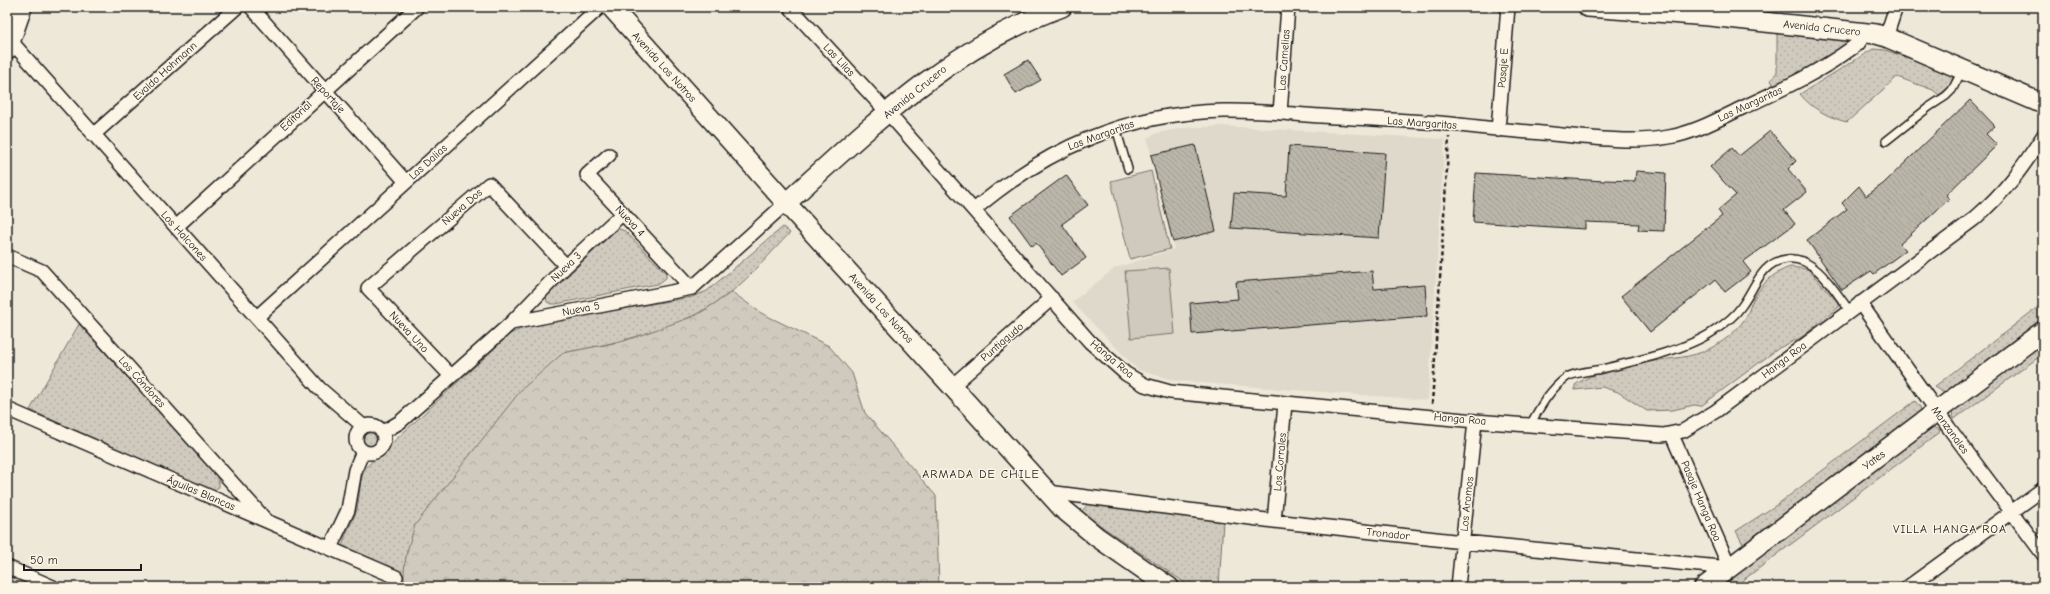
<svg xmlns="http://www.w3.org/2000/svg" width="2050" height="594" viewBox="0 0 2050 594" font-family="'Comic Neue',sans-serif">
<defs>
<pattern id="grass-dots" width="8" height="8" patternUnits="userSpaceOnUse"><rect width="8" height="8" fill="#cfcabd"/><path d="M2 2h.1M6 6h.1" fill="none" stroke="#b1ada2" stroke-width="1.8" stroke-linecap="round"/></pattern>
<pattern id="forest-crowns" width="20" height="18" patternUnits="userSpaceOnUse"><rect width="20" height="18" fill="#cfcabd"/><path d="M2 6a3 3 0 1 1 6 0M12 15a3 3 0 1 1 6 0" fill="none" stroke="#b1ada2"/></pattern>
<pattern id="building-back-hatch" width="6" height="6" patternUnits="userSpaceOnUse"><rect width="6" height="6" fill="#bab6aa"/><path d="M-1 5l2 2M0 0l6 6M5-1l2 2" fill="none" stroke="#9f9c92"/></pattern>
</defs>
<rect width="100%" height="100%" fill="#eee8d9"/>
<filter id="ink" filterUnits="userSpaceOnUse"><feTurbulence type="fractalNoise" baseFrequency=".025" numOctaves="2"/><feDisplacementMap in="SourceGraphic" scale="8" xChannelSelector="R" yChannelSelector="G"/><feConvolveMatrix kernelMatrix="1 2 1 2 8 2 1 2 1" color-interpolation-filters="sRGB"/></filter>
<g filter="url(#ink)">
<path fill="#ded9cb" d="M1222,126L1445,139L1428,400L1176,381L1138,370L1072,302L1115,268L1174,249L1147,138L1157,133L1183,128Z"/>
<path fill="url(#grass-dots)" stroke="#76736c" d="M1777,33L1855,41L1775,88L1771,80L1777,72Z
M1873,49L1885,50L1947,71L1953,76L1950,86L1939,95L1933,90L1897,77L1847,122C1829,118 1811,108 1800,94Z
M783,227L790,233C771,252 753,275 731,292C684,329 621,342 563,353L407,551L404,578L394,571L342,548C344,534 353,523 357,509C360,495 359,482 365,468L510,334L530,325L692,297L707,291Z
M619,229L625,231L666,273V278L658,284L646,286L556,304H551L547,302L546,296L614,232Z
M1790,267L1808,269L1839,304V307L1802,337L1779,348L1701,406L1694,405L1673,410L1647,411L1618,392L1602,387L1575,390V385C1590,373 1632,364 1653,361C1672,358 1691,358 1709,349C1723,342 1735,333 1744,320C1748,315 1749,309 1751,304C1759,286 1772,273 1790,267Z
M2043,303V320L1951,391L1944,393L1934,387Z
M79,324L216,474L219,481V487L213,491L30,410Z
M2043,339V354L1953,420L1952,410Z
M1915,401L1920,407L1922,414L1744,546L1736,531L1778,504Z
M1934,427L1940,430L1939,433L1734,587H1715L1925,430Z
M361 439a9 9 0 1 1 18 0a9 9 0 1 1-18 0Z
M1089,503L1223,521L1219,587H1191L1085,515L1082,511Z"/>
<path fill="url(#forest-crowns)" stroke="#76736c" d="M732,292L761,313L829,346L852,373L865,413L936,496L939,587H405C401,566 409,545 415,525L521,390L563,353L624,341L697,315Z"/>
<path fill="#cfcabd" stroke="#76736c" d="M1151,171L1170,249L1130,259L1111,181Z
M1169,268L1175,334L1131,338L1125,271Z"/>
<path fill="url(#building-back-hatch)" stroke="#1c1c1c" d="M1028,60L1041,80L1016,94L1004,74Z
M1970,100L1995,126L1986,134L1997,145L1946,195L1949,199L1900,244L1906,250L1874,274L1871,271L1842,290L1807,240L1847,209L1842,203L1859,186L1866,196L1883,184Z
M1770,131L1796,161L1788,169L1807,192L1784,210L1795,224L1743,262L1751,272L1725,292L1715,280L1650,332L1621,296L1722,216L1718,210L1736,195L1710,167L1732,148L1739,156Z
M1195,145L1216,231L1173,242L1151,155Z
M1289,146L1385,153L1379,238L1231,228L1234,193L1286,196Z
M1636,171L1666,173L1664,231L1638,230L1639,224L1585,222V229L1473,222L1476,173L1604,181L1605,180L1635,181Z
M1066,175L1088,205L1062,224L1086,258L1061,276L1036,243L1032,246L1010,216Z
M1372,271L1374,289L1425,285L1427,316L1192,334L1190,303L1238,299L1236,282Z"/>
<g fill="none" stroke-linecap="round" stroke-linejoin="round">
<g stroke="#1c1c1c" stroke-width="10">
<path id="lane" d="M1116,128L1128,169
M1886,141L1929,107L1946,96L1952,90L1962,71
M1530,425C1540,407 1550,389 1567,377C1576,372 1592,371 1602,369C1636,361 1686,350 1714,331C1723,325 1735,316 1741,307C1755,289 1760,262 1787,259C1816,256 1835,292 1850,311"/>
</g>
<g stroke="#1c1c1c" stroke-width="16">
<path id="street" d="M251,7L406,182
M790,7L888,113L1090,342L1126,374L1145,385L1170,392L1475,421L1663,435L1683,431L1716,411L1974,219C2005,192 2021,170 2043,136
M1886,37L1896,7
M10,40L320,389L363,426
M1280,113L1288,7
M1498,130L1508,7
M93,135L237,7
M609,155L587,175L692,288
M974,210C1047,148 1127,113 1223,111C1256,110 1289,114 1321,116C1364,119 1408,120 1451,124C1477,127 1503,130 1530,132C1574,135 1625,145 1669,137C1694,133 1719,119 1742,108C1780,90 1818,73 1852,48L1858,44L1865,33
M176,227L417,7
M7,256L42,271L264,518
M1860,303L1949,428L2043,554
M257,317L600,7
M511,323L692,288L786,203
M451,376L368,288L489,184L566,266
M952,386L1052,298
M7,409L396,577
M356 439a14 14 0 1 1 28 0a14 14 0 1 1-28 0Z
M383,432L400,422L511,323L566,266L623,213
M1048,492L1274,521L1463,542L1730,568L1672,435
M1274,521L1285,404
M330,548L348,510L355,470L363,451
M7,567L53,587
M1458,587L1475,421
M1908,587L2043,489"/>
</g>
<g stroke="#1c1c1c" stroke-width="22">
<path id="secondary" d="M611,7L786,203L1063,509L1097,537L1169,587
M1588,7L1709,16L1876,34L1886,37L2043,104
M786,203C872,125 950,47 1062,7
M1704,587L2043,331"/>
</g>
<g stroke="#1c1c1c" stroke-width="24">
<path id="primary" d="M7,48L21,7"/>
</g>
<path stroke="#1c1c1c" stroke-width="2.5" stroke-dasharray="4 3" stroke-linecap="butt" d="M1432,404L1449,137"/>
<use href="#lane" stroke="#fcf5e5" stroke-width="7"/>
<use href="#street" stroke="#fcf5e5" stroke-width="13"/>
<use href="#secondary" stroke="#fcf5e5" stroke-width="19"/>
<use href="#primary" stroke="#fcf5e5" stroke-width="21"/>
</g>
</g>
<g text-anchor="middle" dominant-baseline="central" stroke-width="3" stroke-linejoin="round" paint-order="stroke">
<g font-size="11" fill="#1c1c1c" stroke="#fcf5e5">
<text transform="translate(1822 28) rotate(6)">Avenida Crucero</text>
<text transform="translate(839 60) rotate(47)">Las Lilas</text>
<text transform="translate(1284 60) rotate(-86)">Las Camelias</text>
<text transform="translate(664 67) rotate(48)">Avenida Los Notros</text>
<text transform="translate(1503 68) rotate(-86)">Pasaje E</text>
<text transform="translate(165 71) rotate(-42)">Evaldo Hohmann</text>
<text transform="translate(915 92) rotate(-39)">Avenida Crucero</text>
<text transform="translate(328 95) rotate(48)">Reportaje</text>
<text transform="translate(1750 104) rotate(-25)">Las Margaritas</text>
<text transform="translate(296 116) rotate(-43)">Editorial</text>
<text transform="translate(1422 123) rotate(4)">Las Margaritas</text>
<text transform="translate(1101 135) rotate(-20)">Las Margaritas</text>
<text transform="translate(428 162) rotate(-42)">Las Dalias</text>
<text transform="translate(462 207) rotate(-41)">Nueva Dos</text>
<text transform="translate(630 221) rotate(47)">Nueva 4</text>
<text transform="translate(184 236) rotate(48)">Los Halcones</text>
<text transform="translate(566 267) rotate(-44)">Nueva 3</text>
<text transform="translate(881 308) rotate(48)">Avenida Los Notros</text>
<text transform="translate(581 309) rotate(-11)">Nueva 5</text>
<text transform="translate(409 332) rotate(47)">Nueva Uno</text>
<text transform="translate(1002 342) rotate(-41)">Puntiagudo</text>
<text transform="translate(1112 359) rotate(40)">Hanga Roa</text>
<text transform="translate(1784 360) rotate(-37)">Hanga Roa</text>
<text transform="translate(142 382) rotate(48)">Los Cóndores</text>
<text transform="translate(1460 419) rotate(5)">Hanga Roa</text>
<text transform="translate(1950 430) rotate(54)">Manzanales</text>
<text transform="translate(1874 460) rotate(-37)">Yates</text>
<text transform="translate(1280 462) rotate(-85)">Los Corrales</text>
<text transform="translate(201 493) rotate(23)">Águilas Blancas</text>
<text transform="translate(1701 501) rotate(67)">Pasaje Hanga Roa</text>
<text transform="translate(1467 504) rotate(-84)">Los Aromos</text>
<text transform="translate(1388 534) rotate(6)">Tronador</text>
</g>
<g font-size="12" letter-spacing="1" fill="#1c1c1c" stroke="#fcf5e5">
<text x="981" y="474">ARMADA DE CHILE</text>
<text x="1950" y="529">VILLA HANGA ROA</text>
</g>
</g>
<rect width="2050" height="594" fill="none" stroke="#fcf5e5" stroke-width="24"/>
<rect x="12" y="12" width="2026" height="570" fill="none" stroke="#1c1c1c" stroke-width="1.5" filter="url(#ink)"/>
<path d="M24 564v6h117v-6" fill="none" stroke="#1c1c1c" stroke-width="2"/>
<text x="30" y="564" font-size="12" fill="#1c1c1c" stroke="#fcf5e5" stroke-width="3" paint-order="stroke">50 m</text>
</svg>
